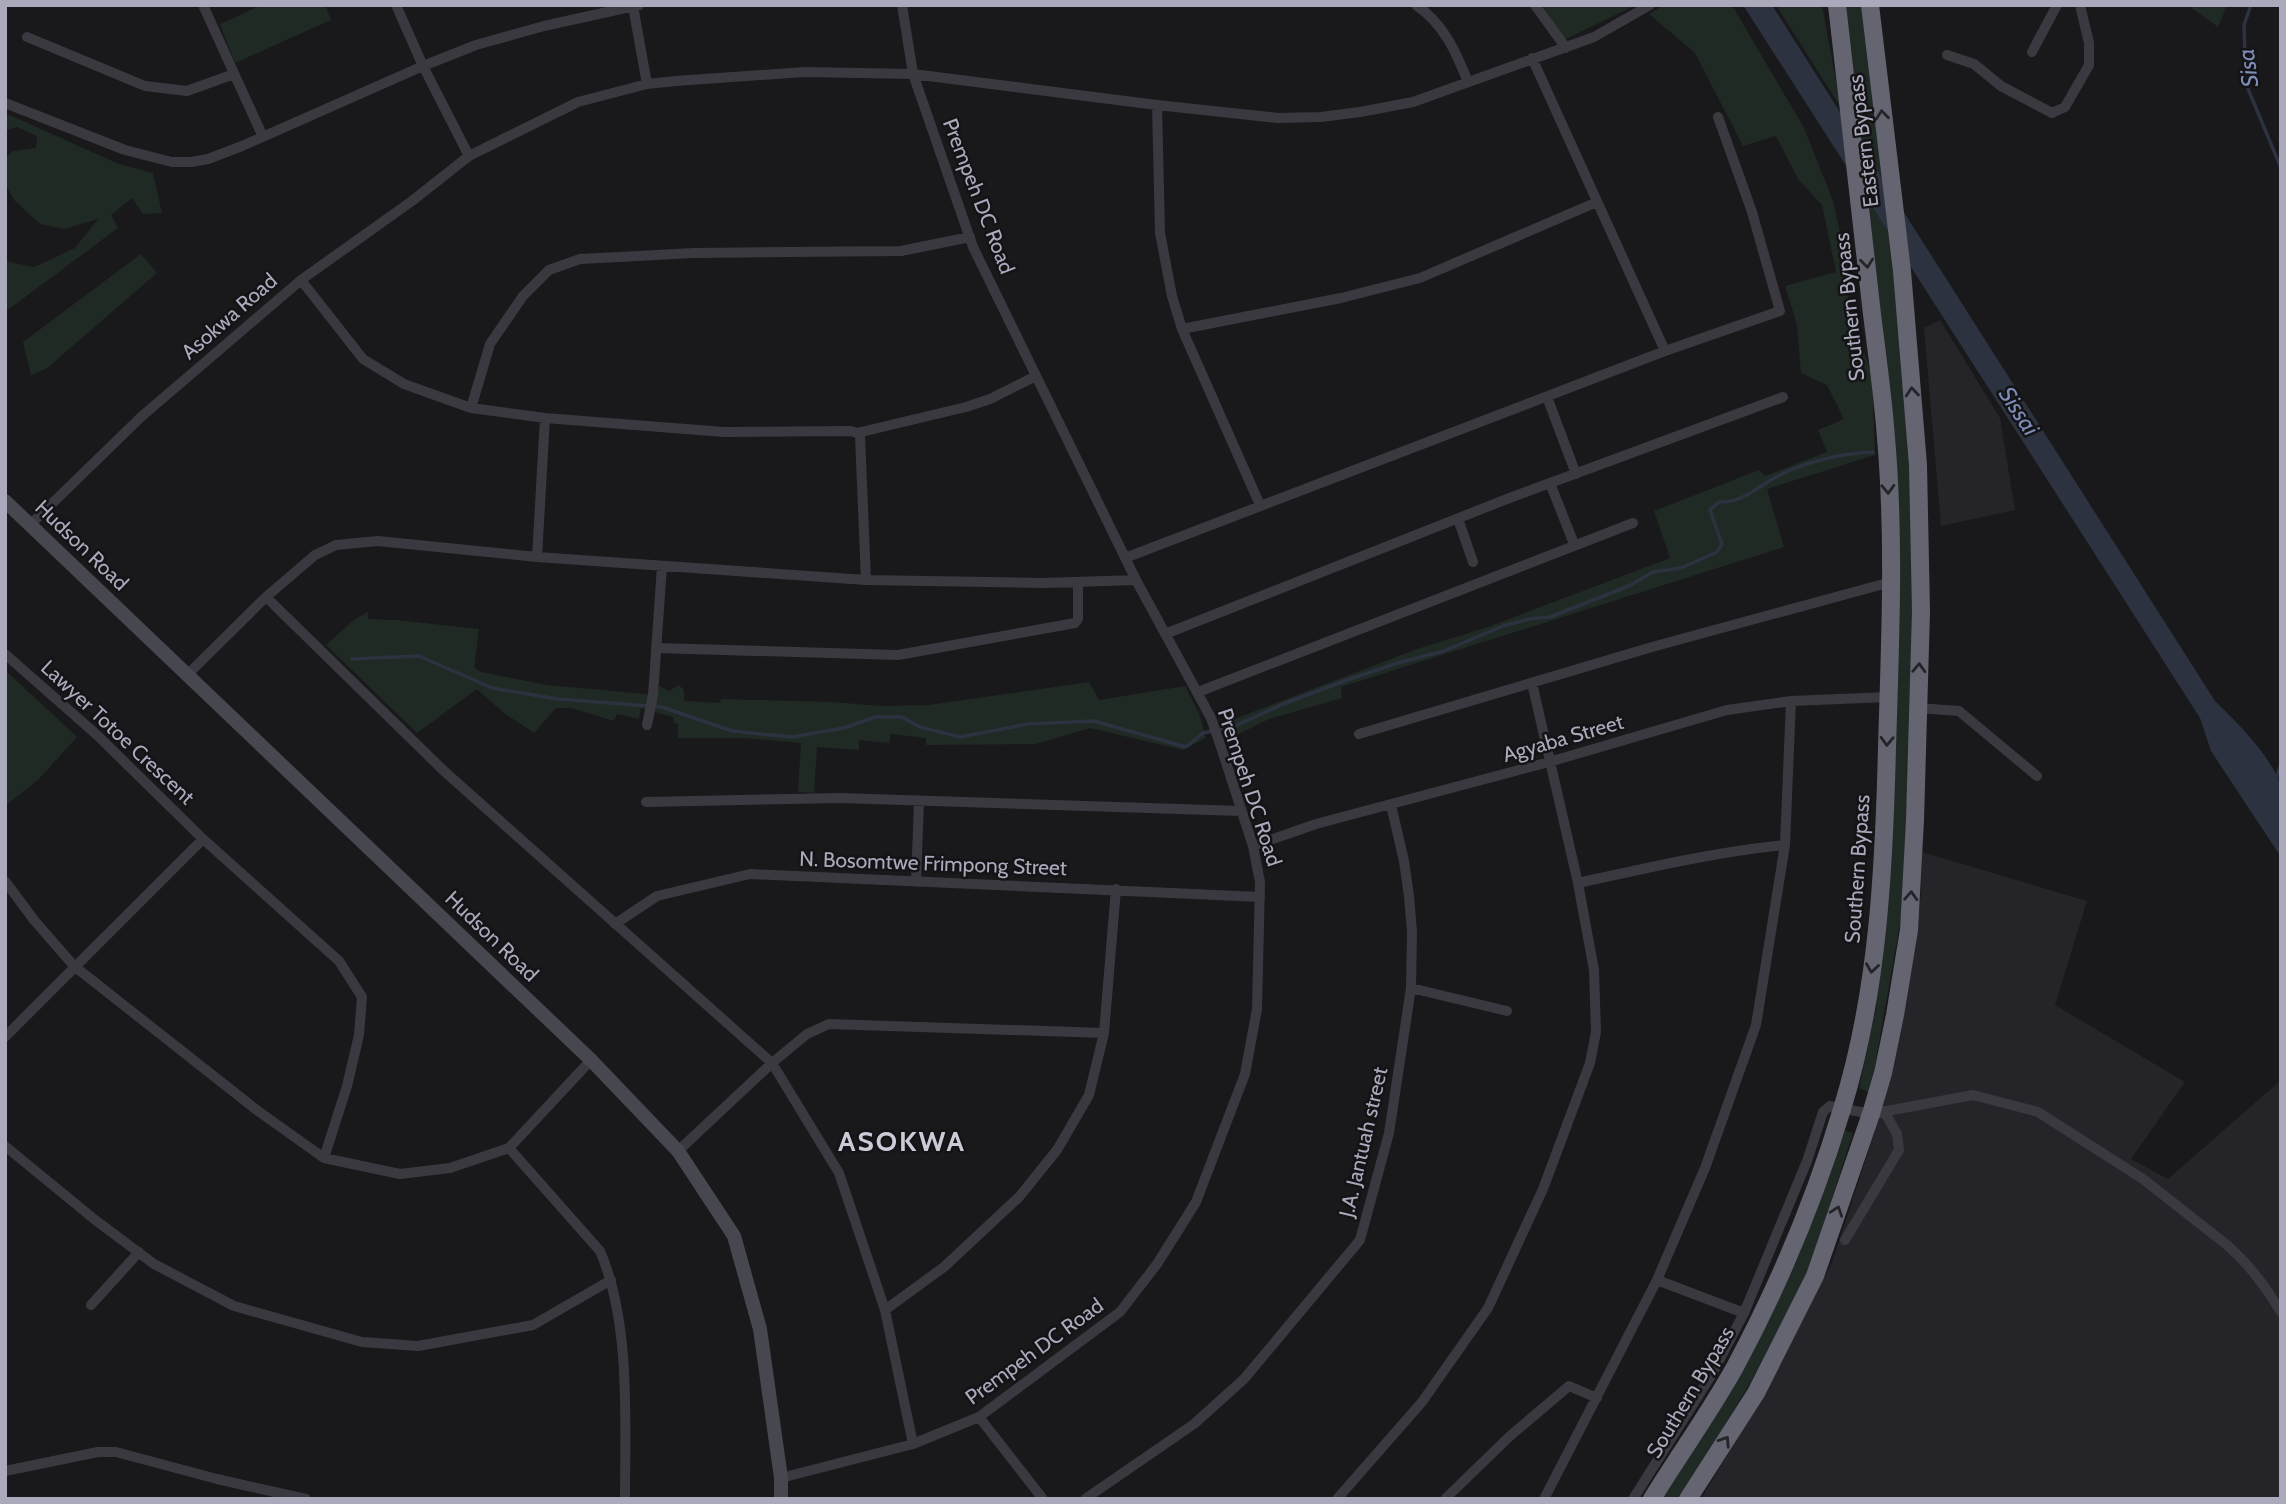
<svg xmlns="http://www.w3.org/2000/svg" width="2286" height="1504" viewBox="0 0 2286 1504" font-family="Cabin,sans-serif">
<rect width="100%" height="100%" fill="#19181b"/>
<path fill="#252428" d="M1940,320L2000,418L2015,510L1941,526L1924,328Z
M1922,852L2087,901L2055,1005L2185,1082L2131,1159L2168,1179L2281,1080V1499H1701L1761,1398L1832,1263L1884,1103L1907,997L1921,894Z"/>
<path fill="#202a24" d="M262,5H325L331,20L235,63L220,24Z
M1542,5H1636L1564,40Z
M1664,5H1732L1804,128L1833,201L1847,264L1848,305L1872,375L1875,455L1767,489L1784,547L1341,687L1342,698L1269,719L1235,736L1229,721L1417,649L1488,627L1670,558L1654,511L1759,470L1765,476L1827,452L1818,430L1844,419L1827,385L1801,373L1797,325L1785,286L1836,272L1822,205L1798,179L1776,136L1743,146L1695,53L1649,14Z
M1776,5H1822L1841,108Z
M1842,5H1863L1884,176L1864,178Z
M2187,5H2227L2218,27Z
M5,113L119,164L153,173L162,213L143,214L132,198L111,215L118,228L5,312V261L34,267L75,248L98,219L64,229L40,224L15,201L5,183V157L14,151L36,148L37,136L17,127L5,130Z
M1885,183L1895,265L1911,469L1914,600L1910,742L1901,918L1870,1093L1859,1088L1876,1008L1894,601L1865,186Z
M141,254L157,273L46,369L31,375L23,342Z
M368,612V619L396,620L479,629L474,668L481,672L547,685L657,695L659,686L669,691L679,685L684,690V701L720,703L721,699L831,702L882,706L928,705L1089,682L1099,700L1185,686L1199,713L1206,738L1183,750L1090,728L1036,744L926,745V738L891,734L889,743L859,740V750L817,747L814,793L798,792L801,743L744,738H678V724L674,723L673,717L641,708L639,719L617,714L614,721L571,708H556L534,733L504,713L477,689L417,733L326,645L355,619Z
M5,670L77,737L38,780L5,806Z
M1841,1129L1853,1133L1809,1269L1751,1382L1679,1499H1655L1733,1377Z"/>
<path fill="#2d3240" d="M1743,5H1772L2215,701C2237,722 2270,755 2280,784C2285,798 2281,840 2281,857L2211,751L2200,718Z"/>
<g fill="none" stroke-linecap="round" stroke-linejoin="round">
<path stroke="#2d3240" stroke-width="3.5" d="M2251,5L2244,25L2246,84L2281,168
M352,659L419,656L492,688L558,699L662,707L732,731L792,737L844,728L875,717H902L920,727L960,737L1028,724L1094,721L1186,747L1203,733L1235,726L1283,704L1347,680L1401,662L1444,651L1503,626L1529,619L1550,617L1629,586L1653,572L1681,568L1717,552L1722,544L1710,510L1719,502C1743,503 1757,487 1778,476C1805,462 1842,453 1873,452
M2275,782L2281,764"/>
<path stroke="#3a3940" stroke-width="10" d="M203,5L263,137
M396,5L423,66L469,156
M1416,5C1444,24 1456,52 1468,82
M1535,5L1566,48
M633,6L647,84
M27,37L145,86L187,91L234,74
M2032,52L2057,5
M1947,55L1974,64L2001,86L2052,113L2065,107L2089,65V43L2080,5
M1532,58L1665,351
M5,103L125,150L172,162H191L208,159L242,146L423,66L476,45L544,26L639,5
M1157,105L1160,233L1172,296L1182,329L1260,505
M301,280L363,359L404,384L471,408L545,418L724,432L851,431L857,433L966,407L990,399L1036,376
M1182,329L1341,298L1420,278L1597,202
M1547,397L1576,474
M471,408L490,344L523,296L549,270L580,259L694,253L901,251L970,237
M857,433L860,436L866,580
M1550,483L1574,544
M1458,519L1473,562
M31,524L141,417L301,280L412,201L469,156L578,102L647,84L676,81L805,72L913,74L1157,105L1278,118L1321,117L1360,112L1413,102L1594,37L1650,5
M537,557L545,418
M1125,558L1665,351L1780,311L1752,212L1718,117
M266,597L444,771L772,1063L839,1173L885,1310L913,1444
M1165,634L1512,497L1783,397
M656,648L898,655L1075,623L1078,619V582
M5,654L97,735L203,839L339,961L362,997L359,1035L347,1086L324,1158
M187,675L266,597L315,555L336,545L378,541L537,557L866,580L1043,583L1136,580
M1198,692L1633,523
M1918,708L1959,711L2037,776
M647,725L653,695L662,566
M1359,734L1652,647L1891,582
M646,802L840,798L1241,811
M1253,846L1316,824L1549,762L1727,710L1791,701L1888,697
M5,881L34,920L74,966L258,1111L324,1158L400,1174L450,1168L509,1148L591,1060
M916,882L919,801
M1578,883C1647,868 1714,852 1785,845
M615,924L657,896L750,874L1260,897
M1411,988L1507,1011
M5,1037L203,839
M5,1146L94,1219L154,1264L234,1306L362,1342L418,1346L533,1325L611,1280
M509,1148L600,1251C631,1323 625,1421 625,1499
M678,1151L772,1063L807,1034L829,1024L1104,1033
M1845,1240L1899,1150L1897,1134L1884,1111
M1657,1280L1744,1313
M91,1305L139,1252
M885,1310L944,1267L1019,1197L1057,1150L1089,1095L1104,1033L1116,889
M979,1417L1043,1499
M5,1471L98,1452H116L217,1479L306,1499
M781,1478L913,1444L979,1417L1120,1312L1157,1264L1196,1202L1245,1074L1257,1009L1260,882L1253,846L1221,747L1211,718L1136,580L973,247L913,74L902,5
M1085,1499L1194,1424L1244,1379L1360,1240L1389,1133L1411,988L1412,932L1409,896L1404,861L1391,805
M1337,1499L1422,1402L1488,1308L1543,1189L1590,1063L1596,1032L1594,970L1578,883L1532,683
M1445,1499L1510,1436L1569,1386L1597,1398
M1544,1499L1657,1280L1705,1168L1756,1025L1785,845L1791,701
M1633,1499L1712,1374L1744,1313L1807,1161L1823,1112L1830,1106L1871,1114L1973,1095L2038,1112L2143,1179L2227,1245C2249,1264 2266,1287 2281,1312"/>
<path stroke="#474750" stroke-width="14" d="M5,501L591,1060L678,1151L734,1236L760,1329L781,1478V1499"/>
<path stroke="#656572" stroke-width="18" d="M1652,1499C1679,1455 1710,1412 1735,1367C1779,1285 1815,1199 1842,1109C1878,993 1884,870 1887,748C1890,645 1895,541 1886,438C1883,396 1877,355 1872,314C1861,211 1849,108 1837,5
M1688,1499L1756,1393L1815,1276L1871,1114L1883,1073L1895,1015L1909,930L1915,820L1921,611L1918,465L1902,271L1870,5"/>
</g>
<defs><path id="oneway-chevron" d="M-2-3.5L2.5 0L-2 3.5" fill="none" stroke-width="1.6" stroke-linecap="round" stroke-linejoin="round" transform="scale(1.75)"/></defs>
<g stroke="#242328">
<use href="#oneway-chevron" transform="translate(1882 115) rotate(-96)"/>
<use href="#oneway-chevron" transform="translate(1867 263) rotate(84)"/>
<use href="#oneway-chevron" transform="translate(1912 392) rotate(-95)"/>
<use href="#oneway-chevron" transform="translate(1888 489) rotate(88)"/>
<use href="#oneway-chevron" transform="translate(1919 668) rotate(-88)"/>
<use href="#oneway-chevron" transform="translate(1887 741) rotate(92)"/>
<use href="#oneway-chevron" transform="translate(1911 896) rotate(-87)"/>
<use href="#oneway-chevron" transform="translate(1872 968) rotate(98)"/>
<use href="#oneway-chevron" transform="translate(1837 1211) rotate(-71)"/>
<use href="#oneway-chevron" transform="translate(1725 1441) rotate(-57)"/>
</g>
<g text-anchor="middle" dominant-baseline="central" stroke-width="5" stroke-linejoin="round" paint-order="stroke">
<g font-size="21" fill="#aaaabc" stroke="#141316">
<text transform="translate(1863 141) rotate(-97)">Eastern Bypass</text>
<text transform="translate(979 196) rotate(69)">Prempeh DC Road</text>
<text transform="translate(1849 307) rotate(-96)">Southern Bypass</text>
<text transform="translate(229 316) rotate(-41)">Asokwa Road</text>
<text transform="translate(82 545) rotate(44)">Hudson Road</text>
<text transform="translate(118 732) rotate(43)">Lawyer Totoe Crescent</text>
<text transform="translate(1563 738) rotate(-16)">Agyaba Street</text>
<text transform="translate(1250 787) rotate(72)">Prempeh DC Road</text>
<text transform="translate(933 863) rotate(2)">N. Bosomtwe Frimpong Street</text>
<text transform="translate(1857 869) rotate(-86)">Southern Bypass</text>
<text transform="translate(492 936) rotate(44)">Hudson Road</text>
<text transform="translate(1363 1142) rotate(-77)">J.A. Jantuah street</text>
<text transform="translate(1034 1351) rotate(-36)">Prempeh DC Road</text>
<text transform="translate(1690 1392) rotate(-59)">Southern Bypass</text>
</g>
<g font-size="23" font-style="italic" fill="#7e8db9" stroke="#141316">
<text transform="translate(2248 68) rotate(-97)">Sisa</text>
<text transform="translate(2019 411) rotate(57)">Sissai</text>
</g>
<g font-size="28" font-weight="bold" letter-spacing="2" fill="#cbcbd7" stroke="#141316">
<text x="902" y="1141">ASOKWA</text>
</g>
</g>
<rect width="2286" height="1504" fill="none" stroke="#aaaabc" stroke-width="14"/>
</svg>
